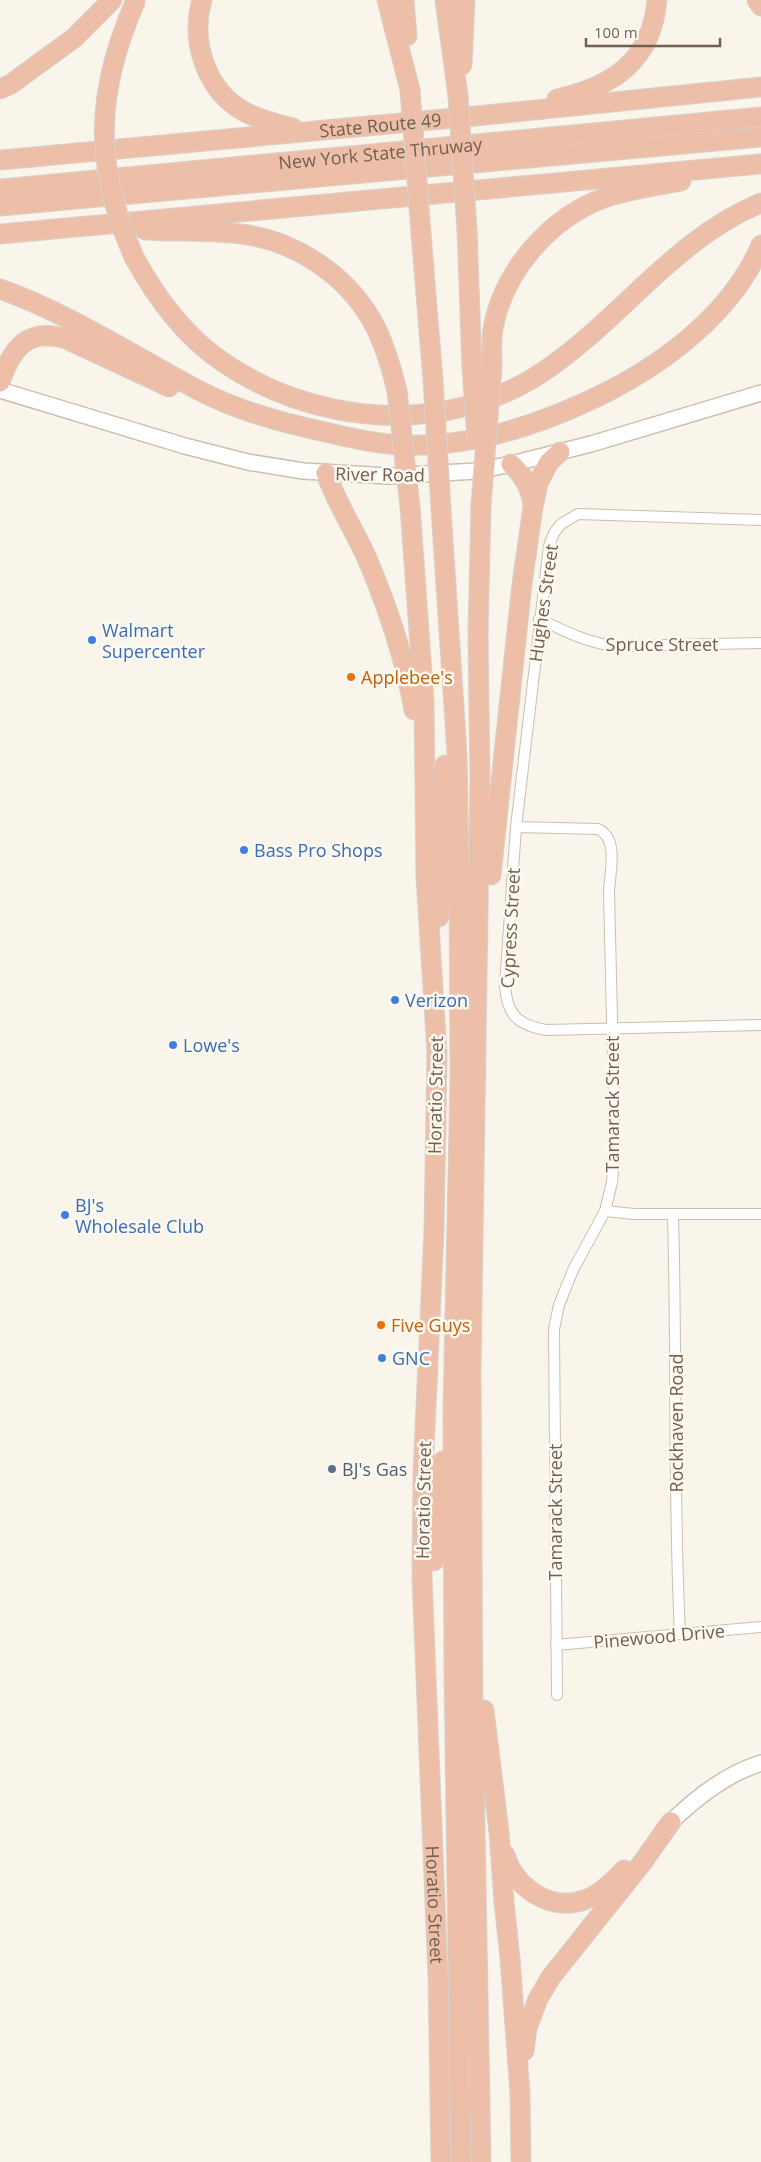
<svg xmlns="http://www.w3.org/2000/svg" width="761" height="2162" viewBox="0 0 761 2162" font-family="'Open Sans',sans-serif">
<rect width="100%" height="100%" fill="#faf5ea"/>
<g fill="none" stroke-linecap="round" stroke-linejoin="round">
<g stroke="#cbbeb1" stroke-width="12">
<path id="street" d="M761,520L578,514L561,524L554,533L549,546L516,827L505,986C507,1015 518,1025 546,1030L761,1025
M539,619C564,631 586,642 613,646L761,643
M516,827L598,829C619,838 610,872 609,891L615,1148L612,1182L605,1211L573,1270L559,1305L554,1329L557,1695
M605,1211L634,1214H761
M673,1214C677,1354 673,1493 680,1633
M556,1645L761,1627"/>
</g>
<g stroke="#cdbfaf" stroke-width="18">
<path id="secondary" d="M0,390L185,446L248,462L303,471L388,476L477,471L511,464L591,444L761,393
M671,1822C697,1797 726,1774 761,1763"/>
</g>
<g stroke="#d8d2ce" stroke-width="21">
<g id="highway">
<path d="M202,0C190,41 206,91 245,112C260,120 276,124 293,128"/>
<path d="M387,0L410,90"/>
<path d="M404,0L407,36"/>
<path d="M445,0L458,96"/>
<path d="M757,0L761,6"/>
<path d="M462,65L465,0"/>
<path d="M0,89L11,84L74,38L112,0"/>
<path d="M557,99C612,87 652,61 657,0"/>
<path id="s1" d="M0,160L476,116L761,87"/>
<path id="s2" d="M0,189L761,117"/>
<path d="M0,206L761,137"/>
<path d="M145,230C180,232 214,230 248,235C298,243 346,276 371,319C384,341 391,366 397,391"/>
<path d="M467,230L472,368"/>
<path d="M421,233L433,380"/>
<path d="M0,234L761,164"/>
<path d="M135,259C155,295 180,330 213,355C309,427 450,439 550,367C623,316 677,237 761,203"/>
<path d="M0,289C70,314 132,355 198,390C236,410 278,422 321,431C343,436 366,442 389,444C464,451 541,425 607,392C669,360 733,311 761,245"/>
<path d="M492,367C492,355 491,341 493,329C503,271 551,216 607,197C631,189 657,186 681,181"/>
<path d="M0,382C12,348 28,327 66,339L169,387"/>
<path d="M511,464C524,476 529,486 533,503"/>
<path d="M326,473C337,505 356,532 369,563C389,611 405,659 414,710"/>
<path d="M481,505L478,634L480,781L471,1371L473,1719L481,2162"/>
<path id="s3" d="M410,507L424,700L426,877L437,1053L434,1230L423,1473L422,1577L438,1977L441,2162"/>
<path d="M441,509L457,753L459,863L460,1079L453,1411L454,1675L461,2162"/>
<path d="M491,875L522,584L533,507L538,483L549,462L560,452"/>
<path d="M439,917L445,765"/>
<path d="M434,1561L443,1461"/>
<path d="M484,1710L499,1832L504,1902L510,1958L520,2094L521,2162"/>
<path d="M505,1855C515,1887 549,1912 584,1900C600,1895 612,1882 624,1870"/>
<path d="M524,2051L527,2028L538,1999L551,1977L642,1863L671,1822"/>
</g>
</g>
<use href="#street" stroke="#fff" stroke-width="10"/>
<use href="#secondary" stroke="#fff" stroke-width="15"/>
<use href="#highway" stroke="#edbfa9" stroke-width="19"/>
<g stroke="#d8d2ce" stroke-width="21" stroke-linecap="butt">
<path id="highway-bridge" d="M410,90L421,233
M458,96L467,230
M135,259C93,166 95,93 136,0
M472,368L477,439
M433,380L441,509
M397,391L410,507
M481,505L492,367"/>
</g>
<use href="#highway-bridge" stroke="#edbfa9" stroke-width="19"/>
</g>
<g fill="#3f7fe0" stroke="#fdf9f0" stroke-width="2">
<circle cx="92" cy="640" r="5"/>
<circle cx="244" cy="850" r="5"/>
<circle cx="395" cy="1000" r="5"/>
<circle cx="173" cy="1045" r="5"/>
<circle cx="65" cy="1215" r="5"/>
<circle cx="382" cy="1358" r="5"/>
</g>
<g fill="#e8710a" stroke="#fdf9f0" stroke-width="2">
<circle cx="351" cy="677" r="5"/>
<circle cx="381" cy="1325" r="5"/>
</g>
<circle fill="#5c6f8a" stroke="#fdf9f0" stroke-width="2" cx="332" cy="1469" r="5"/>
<g text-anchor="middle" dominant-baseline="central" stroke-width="5" stroke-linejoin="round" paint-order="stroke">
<g font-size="18" fill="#725f50" stroke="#fdf9f0">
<text stroke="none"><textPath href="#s1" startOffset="382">State Route 49</textPath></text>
<text stroke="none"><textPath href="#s2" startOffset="382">New York State Thruway</textPath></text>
<text transform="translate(380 474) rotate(1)">River Road</text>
<text transform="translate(543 603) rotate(-82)">Hughes Street</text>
<text x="662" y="644">Spruce Street</text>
<text transform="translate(510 928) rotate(-87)">Cypress Street</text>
<text transform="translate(435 1095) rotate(-89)">Horatio Street</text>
<text transform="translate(612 1104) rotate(-90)">Tamarack Street</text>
<text transform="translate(676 1423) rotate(-90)">Rockhaven Road</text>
<text transform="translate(423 1500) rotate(-89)">Horatio Street</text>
<text transform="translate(555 1512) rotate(-90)">Tamarack Street</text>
<text transform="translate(659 1636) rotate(-5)">Pinewood Drive</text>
<text stroke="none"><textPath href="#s3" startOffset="1399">Horatio Street</textPath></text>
</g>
<g font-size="18" fill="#366cbe" stroke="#fdf9f0" text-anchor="start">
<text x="102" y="630">Walmart<tspan x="102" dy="21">Supercenter</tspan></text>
<text x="254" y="850">Bass Pro Shops</text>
<text x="405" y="1000">Verizon</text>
<text x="183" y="1045">Lowe's</text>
<text x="75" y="1205">BJ's<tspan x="75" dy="21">Wholesale Club</tspan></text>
<text x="392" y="1358">GNC</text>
</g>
<g font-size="18" fill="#c56008" stroke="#fdf9f0" text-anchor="start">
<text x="361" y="677">Applebee's</text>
<text x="391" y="1325">Five Guys</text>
</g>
<g font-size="18" fill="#4e5e75" stroke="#fdf9f0" text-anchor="start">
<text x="342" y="1469">BJ's Gas</text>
</g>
</g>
<path d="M586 38v8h134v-8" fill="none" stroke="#725f50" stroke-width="2.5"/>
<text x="594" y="38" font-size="15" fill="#725f50" stroke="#fdf9f0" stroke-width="4" paint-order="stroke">100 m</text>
</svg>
